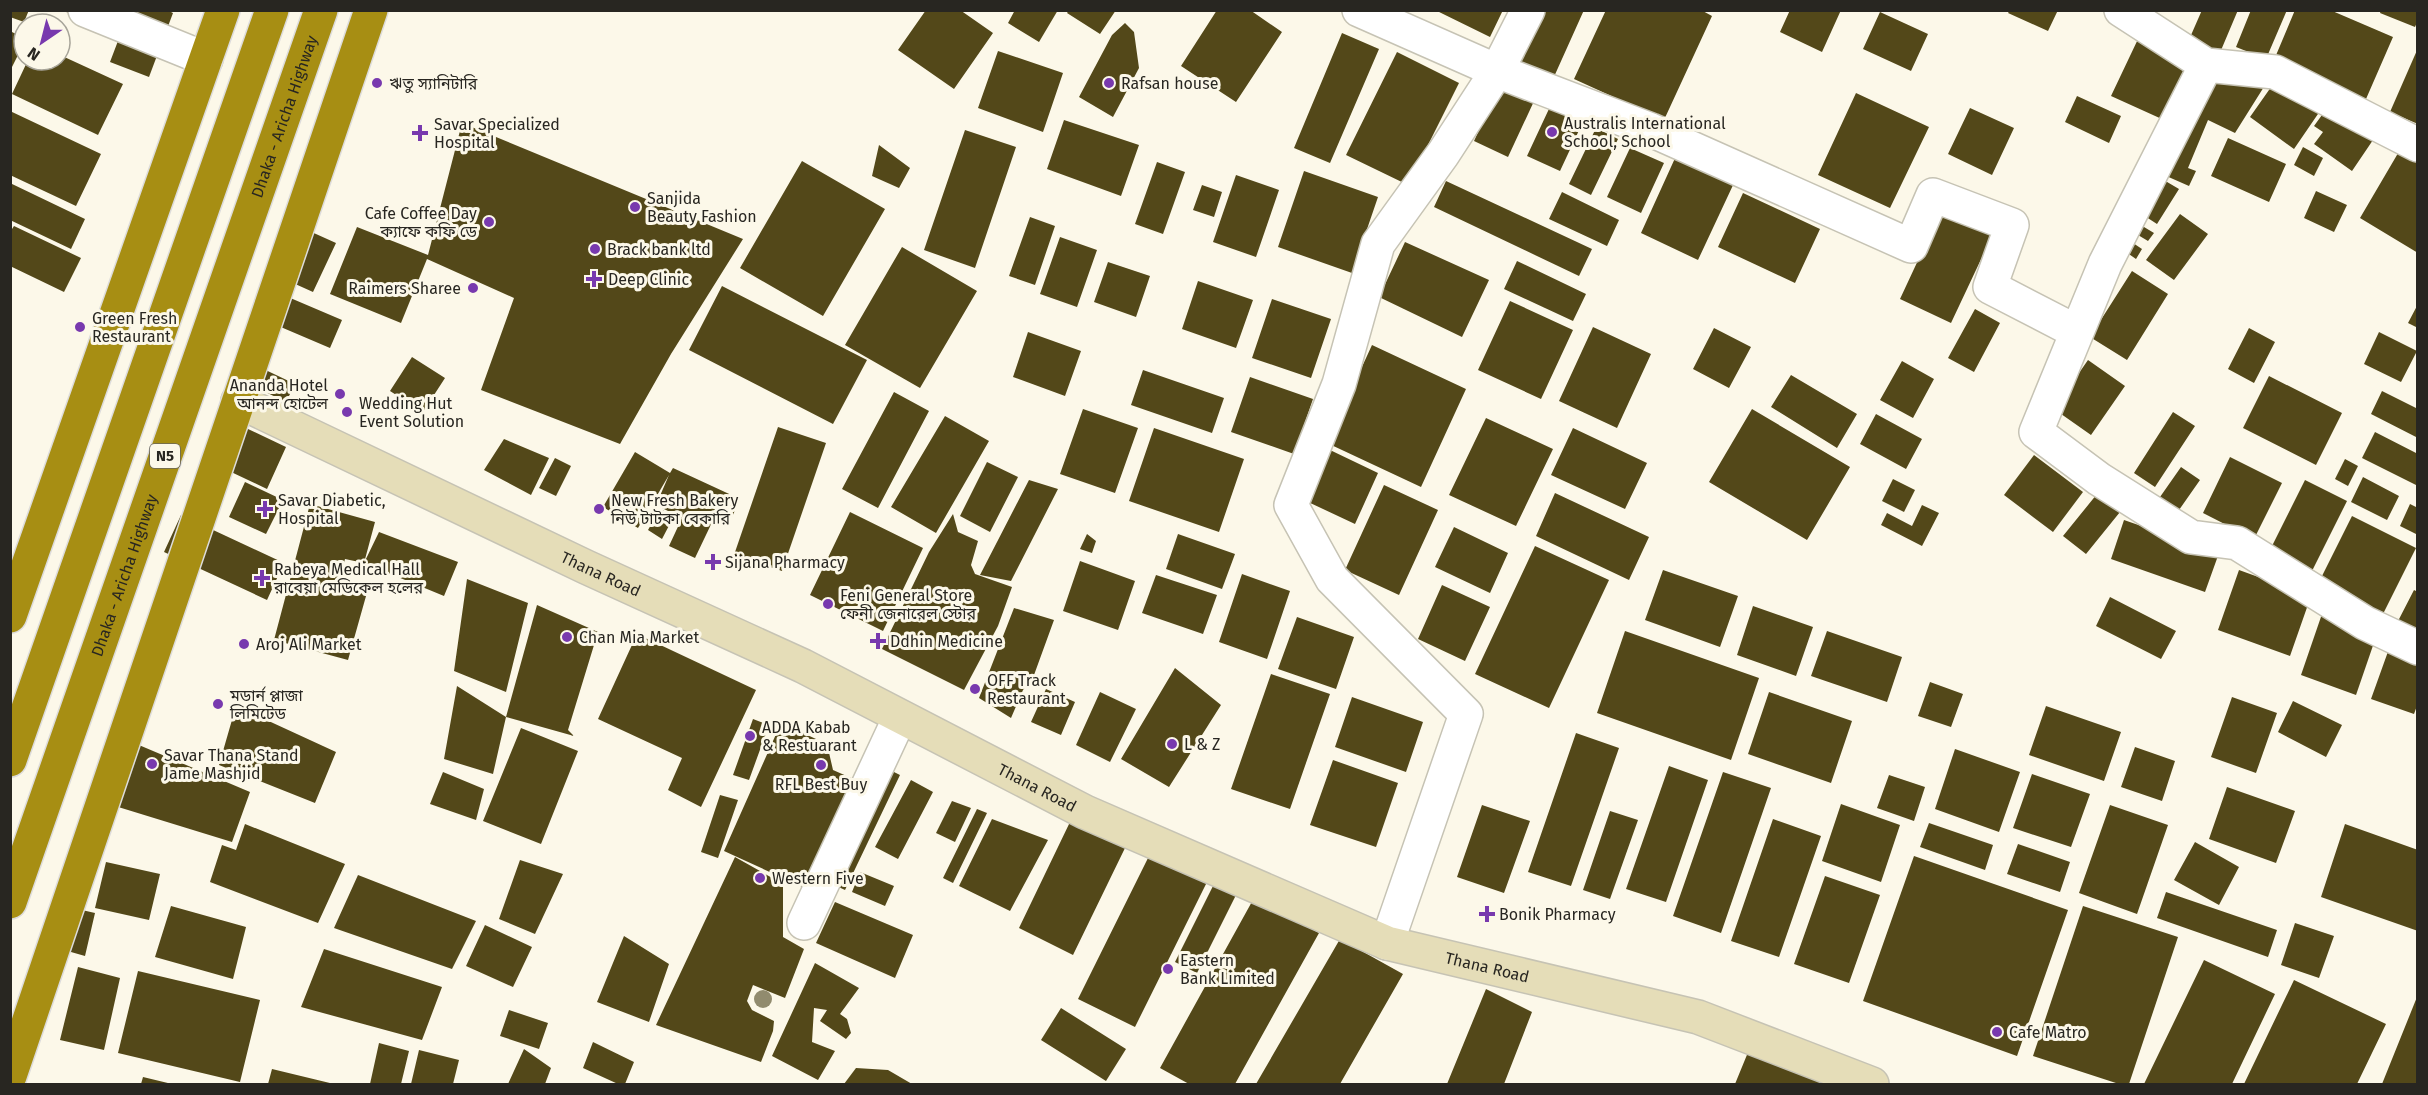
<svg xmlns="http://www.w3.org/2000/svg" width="2428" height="1095" viewBox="0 0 2428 1095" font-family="'Fira Sans','Noto Sans Bengali',sans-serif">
<rect width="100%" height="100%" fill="#fcf8e9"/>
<path fill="#534819" d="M10,10H29L24,22L10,17Z
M61,10H167L173,13L149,77L110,62L121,33Z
M926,10H960L993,33L954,89L898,50Z
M1015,10H1058L1039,42L1008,23Z
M1069,10H1116L1100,34L1067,13Z
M1217,10H1250L1282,32L1236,102L1181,66Z
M1435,10H1503L1490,37Z
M1543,10H1584L1553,79L1519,62Z
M1606,10H1701L1712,16L1664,120L1574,79Z
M1790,10H1841L1822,52L1780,32Z
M2010,10H2058L2048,31L2008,13Z
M2202,10H2238L2219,55L2188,42Z
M2251,10H2287L2266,59L2236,47Z
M2295,10H2330L2393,37L2366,99L2274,60Z
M2381,10H2418V20L2415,27L2380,13Z
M1880,12L1928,34L1911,71L1863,49Z
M1125,23L1134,32L1139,68L1113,117L1079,97L1112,35Z
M10,31L24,38V43L10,71Z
M1342,33L1379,49L1330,163L1294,148Z
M2139,37L2191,62L2164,120L2111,96Z
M2418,48V124L2390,112Z
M998,51L1063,73L1043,132L978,108Z
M1397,52L1459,83L1408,185L1346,155Z
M60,55L123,84L98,135L12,94L28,60H60Z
M2209,71L2267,82L2235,133L2208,120L2188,168L2196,171L2189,186L2164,175Z
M2276,80L2320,111L2294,149L2250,117Z
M1501,83L1535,99L1508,157L1474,141Z
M1856,93L1929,127L1890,208L1818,175Z
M1555,96L1588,111L1560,171L1527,156Z
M2077,96L2121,116L2109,143L2065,122Z
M1970,108L2014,128L1992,175L1948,154Z
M2327,108L2373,140L2352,171L2314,144L2323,132L2314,126Z
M10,111L101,154L76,206L10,175Z
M1064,120L1139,145L1121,196L1047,169Z
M462,123L743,239L671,354L620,444L481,390L514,298L427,259L401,323L330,294L357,227L428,255Z
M1596,128L1618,139L1591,195L1569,184Z
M965,130L1016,147L975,268L924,250Z
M2228,138L2286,164L2269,202L2211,176Z
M2404,143L2418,151V253L2360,218Z
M879,145L910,168L899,188L872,176Z
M2303,147L2323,158L2314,176L2294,165Z
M1630,148L1664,163L1641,213L1607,197Z
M1676,156L1734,183L1698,260L1641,233Z
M802,161L885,209L823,316L740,268Z
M1157,162L1185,172L1163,234L1135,224Z
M1304,171L1378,197L1352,273L1278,247Z
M1236,175L1279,190L1256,257L1213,242Z
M2162,179L2179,189L2157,224L2140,213Z
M1446,181L1592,249L1579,276L1434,207Z
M10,183L85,219L71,249L10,220Z
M1202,185L1222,192L1214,217L1193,210Z
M2316,191L2347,205L2334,232L2304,218Z
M1562,192L1619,220L1607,246L1549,219Z
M1743,193L1820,229L1795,283L1718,247Z
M1941,211L1992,236L1951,323L1900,299Z
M2180,214L2208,234L2174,280L2146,260Z
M1030,217L1055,226L1035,285L1009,276Z
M2139,224L2154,233L2148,241L2133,232Z
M296,225L336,243L313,292L273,274Z
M14,226L81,258L64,292L10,266V232Z
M1060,237L1097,250L1077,307L1040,294Z
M2130,241L2142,249L2136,259L2123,250Z
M1405,242L1489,280L1462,337L1379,297Z
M902,247L977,291L920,388L845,345Z
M1517,261L1586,294L1573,321L1504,289Z
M1108,262L1150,276L1136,317L1094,302Z
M2132,271L2168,294L2127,360L2090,337Z
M1198,281L1253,300L1236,348L1182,329Z
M722,286L867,360L833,424L689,350Z
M288,297L342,320L330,348L276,325Z
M1272,299L1331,319L1311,378L1252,358Z
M1510,301L1573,330L1541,399L1478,370Z
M2418,304V328L2408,323Z
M1975,309L2000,323L1974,372L1948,358Z
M1593,327L1651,354L1617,428L1559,401Z
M1714,328L1751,347L1729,388L1693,369Z
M2249,328L2275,342L2254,383L2228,369Z
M1028,332L1081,351L1065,396L1013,377Z
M2379,332L2417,351L2401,382L2364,364Z
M1372,345L1466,389L1421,487L1327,443Z
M238,357L295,384L286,402L230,375Z
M412,357L445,378L423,412L390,391Z
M2088,360L2125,386L2091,435L2054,409Z
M1902,361L1934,379L1913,418L1880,400Z
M1143,370L1224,398L1212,433L1131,405Z
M1791,375L1857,414L1837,448L1771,407Z
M2269,376L2342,413L2316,465L2243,428Z
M1250,377L1313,399L1294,454L1231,432Z
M2382,391L2418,409V438L2371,414Z
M894,392L929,411L878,508L842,489Z
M1083,409L1138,428L1115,493L1060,474Z
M1752,409L1850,467L1807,540L1709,482Z
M2173,412L2195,426L2155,487L2134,473Z
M1876,414L1922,439L1906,469L1860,444Z
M945,416L989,441L936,533L891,507Z
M1486,418L1553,449L1516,526L1449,495Z
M231,421L286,447L267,489L212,463Z
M778,427L826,443L782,571L734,555Z
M1154,428L1244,459L1219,532L1129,501Z
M1573,428L1647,463L1625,509L1551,475Z
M2375,432L2418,454V486L2362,458Z
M504,439L549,458L531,495L484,470Z
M1330,450L1378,473L1355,524L1306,501Z
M635,452L670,473L673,468L740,499L732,517L716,514L695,558L669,546L682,518L656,505L669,475L638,528L603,507Z
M2034,455L2083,492L2053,532L2004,495Z
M2230,457L2282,483L2254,539L2203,513Z
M555,458L571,466L556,496L539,488Z
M2345,459L2358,466L2348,486L2335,479Z
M987,462L1018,477L990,532L960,516Z
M2181,467L2200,480L2179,510L2160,497Z
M2363,477L2399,496L2387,520L2351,502Z
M1893,479L1915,490L1904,512L1882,501Z
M1029,480L1058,489L1011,581L980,575Z
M2305,480L2347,501L2310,575L2268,554Z
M245,482L283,500L266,534L229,517Z
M1384,485L1438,510L1399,595L1345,570Z
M1555,493L1649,537L1629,580L1536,536Z
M2097,494L2120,512L2086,554L2063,536Z
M310,504L375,522L364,563L379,532L458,562L444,596L364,563L345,559L339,581L368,589L348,660L274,640Z
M2410,504L2418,508V535L2400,526Z
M1922,505L1939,513L1922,546L1881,525L1887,513L1912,526Z
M660,509L674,516L662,539L648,530Z
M850,512L923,548L883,631L810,595Z
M953,514L958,532L978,541L971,565L975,574L1012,587L998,626L964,690L882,649L929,552Z
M181,515L284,563L267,600L164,552Z
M2352,516L2416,548L2382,616L2318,584Z
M2124,520L2219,553L2205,592L2111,559Z
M1454,527L1508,553L1490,593L1435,567Z
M1087,534L1096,541L1092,553L1080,549Z
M1178,534L1235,554L1222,589L1166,569Z
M1535,546L1609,580L1549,708L1475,674Z
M1080,561L1135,581L1118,630L1063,611Z
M1663,570L1738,596L1720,647L1645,620Z
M2239,570L2311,596L2290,656L2218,630Z
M1242,574L1290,591L1267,659L1219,642Z
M1156,575L1217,595L1203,634L1142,613Z
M467,579L528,603L506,692L454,671Z
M1442,585L1490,607L1465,661L1418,639Z
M2414,590L2418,592V633L2397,623Z
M2110,597L2176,631L2161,659L2096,626Z
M537,605L598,632L568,730L574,736L506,717L493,774L444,759L457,686L506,717Z
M1753,606L1813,627L1796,676L1737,655Z
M1014,608L1054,620L1034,675L1023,690L1011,718L979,698Z
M2323,611L2378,631L2356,695L2301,675Z
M1297,617L1354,637L1336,689L1278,669Z
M1625,631L1759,678L1731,760L1597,713Z
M1827,631L1902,657L1887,702L1811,676Z
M637,634L756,690L701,807L668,790L682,758L598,719Z
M2390,646L2418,655V703L2414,714L2371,699Z
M1175,668L1221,705L1169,787L1121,759Z
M1271,674L1330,694L1290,809L1231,789Z
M1930,682L1963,694L1951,727L1918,716Z
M1046,689L1075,702L1061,735L1031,722Z
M1100,692L1136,709L1110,762L1076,745Z
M1769,692L1852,721L1831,783L1748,754Z
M1352,697L1423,722L1406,772L1335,747Z
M2232,697L2277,713L2256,773L2211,757Z
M2293,701L2342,725L2326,757L2278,732Z
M236,706L336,752L315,803L219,765Z
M2046,706L2121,732L2104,781L2029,755Z
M753,719L769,725L749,780L733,775Z
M781,723L827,744L833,770L858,781L809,890L724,851Z
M521,728L578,751L541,844L483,821Z
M1576,733L1619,748L1571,886L1528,872Z
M120,737L250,792L232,842L115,806Z
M2135,747L2175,761L2162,801L2121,787Z
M1955,749L2020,772L1999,832L1935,809Z
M1333,760L1398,783L1376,847L1310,825Z
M1669,766L1708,780L1666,902L1626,889Z
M886,768L900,775L845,890L830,883Z
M443,772L484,789L476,820L430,804Z
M1723,772L1771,788L1721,933L1673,916Z
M2032,774L2090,794L2071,847L2013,828Z
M1889,775L1925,787L1914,821L1877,808Z
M911,780L933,792L898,859L875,847Z
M2227,787L2295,811L2276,863L2209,839Z
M720,795L738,800L718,858L701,852Z
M952,801L971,808L955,842L936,833Z
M1841,804L1900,825L1881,882L1822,861Z
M1482,805L1530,821L1504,893L1457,877Z
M2110,805L2168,825L2137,914L2079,893Z
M977,809L987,813L953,883L943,878Z
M1610,811L1638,820L1610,899L1583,890Z
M992,819L1048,840L1010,911L959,886Z
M1773,819L1821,836L1779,957L1731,941Z
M1070,822L1125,848L1073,955L1019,928Z
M1929,823L1993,845L1985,870L1920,847Z
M245,824L345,864L318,923L210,882L222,845L236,850Z
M2345,824L2418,850V931L2321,897Z
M2195,842L2239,867L2219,905L2174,880Z
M2018,844L2070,862L2060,892L2007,874Z
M1150,854L1207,882L1135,1027L1078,999Z
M1914,856L2068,910L2017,1056L1863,1001Z
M735,857L783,884V937L804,949L785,998L753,985L747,1001L752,1010L774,1021L773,1031L761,1062L656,1025Z
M520,860L563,874L535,934L499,919Z
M106,862L160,874L149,920L95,908Z
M860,872L894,886L885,906L852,892Z
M358,875L476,921L452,969L334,928Z
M1825,876L1880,895L1849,983L1794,964Z
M1215,882L1237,893L1197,973L1175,962Z
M2166,892L2277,930L2268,957L2157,918Z
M1254,898L1319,933L1235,1084H1189L1160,1068Z
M835,902L913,935L895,978L816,943Z
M60,905L95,913L85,956L50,946Z
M171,906L246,927L233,979L155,957Z
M2083,906L2178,937L2129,1084H2119L2033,1056Z
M2295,923L2334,936L2319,978L2281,965Z
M485,925L532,947L513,987L466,966Z
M624,936L669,964L649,1022L597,1002Z
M1340,939L1403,974L1340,1084H1256Z
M324,949L442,987L422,1040L301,1007Z
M2204,960L2275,994L2232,1084H2144Z
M815,963L859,988L840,1014L847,1019L851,1033L846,1039L820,1021L827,1010L814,1008L812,1042L835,1051L818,1080L772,1056Z
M78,967L120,978L104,1050L60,1040Z
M138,971L260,1000L240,1082L118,1053Z
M2294,980L2386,1024L2357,1084H2244Z
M1486,989L1532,1012L1504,1084H1447Z
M2417,997L2418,1084H2382Z
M1061,1008L1126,1049L1106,1081L1041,1040Z
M509,1010L548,1023L539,1049L500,1036Z
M593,1042L634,1062L625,1084H618L583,1068Z
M379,1043L409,1051L401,1084H370Z
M1751,1045L1825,1076L1821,1084H1735Z
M524,1049L551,1068L545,1084H508Z
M419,1050L459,1060L453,1084H411Z
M856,1068L888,1070L912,1084H844Z
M272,1069L334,1084H268Z
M143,1077L172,1084H141Z"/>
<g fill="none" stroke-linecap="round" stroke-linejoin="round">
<g stroke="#c6c3b4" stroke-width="36">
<path id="street" d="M85,10L206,59
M1359,10L1497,71L1528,10
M2121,10L2206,65L2105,264L2036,432L2099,479L2191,537L2237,543L2365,623L2418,648
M2206,65L2275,72L2418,145
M804,923L900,717
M1387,943L1466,714L1332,579L1291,505L1339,384L1378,244L1443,154L1497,71L1651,130L1911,246L1933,195L2012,225L1990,287L2077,332"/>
</g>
<g stroke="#c6c3b4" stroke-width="36">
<g id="secondary">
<path id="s1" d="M238,401L586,567L803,666L1085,812L1387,943L1698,1017L1872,1084"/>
</g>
</g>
<g stroke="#dddcdb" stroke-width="36">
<g id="highway">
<path d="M10,616L223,10"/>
<path d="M10,760L272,10"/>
<path id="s2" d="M10,902L321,10"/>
<path d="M10,1076L371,10"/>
</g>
</g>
<use href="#street" stroke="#fff" stroke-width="33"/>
<use href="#secondary" stroke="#e5ddb8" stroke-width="33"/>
<use href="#highway" stroke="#a78e13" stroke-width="33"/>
</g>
<circle fill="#918b6e" cx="763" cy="999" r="9"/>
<g fill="#7839ae" stroke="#fcf8e9" stroke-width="2">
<circle cx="377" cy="83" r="6"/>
<circle cx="1109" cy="83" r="6"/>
<circle cx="1552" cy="132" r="6"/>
<path d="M417 124h6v6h6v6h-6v6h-6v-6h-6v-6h6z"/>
<circle cx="635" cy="207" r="6"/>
<circle cx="489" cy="222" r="6"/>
<circle cx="595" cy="249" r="6"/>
<path d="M591 270h6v6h6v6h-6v6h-6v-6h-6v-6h6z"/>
<circle cx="473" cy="288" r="6"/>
<circle cx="80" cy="327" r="6"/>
<circle cx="340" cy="394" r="6"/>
<circle cx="347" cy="412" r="6"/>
<path d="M262 500h6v6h6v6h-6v6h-6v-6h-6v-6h6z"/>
<circle cx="599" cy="509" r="6"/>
<path d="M710 553h6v6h6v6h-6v6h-6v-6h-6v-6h6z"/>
<path d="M259 569h6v6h6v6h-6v6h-6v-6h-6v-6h6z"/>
<circle cx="828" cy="604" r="6"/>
<circle cx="567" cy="637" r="6"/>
<path d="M875 632h6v6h6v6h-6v6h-6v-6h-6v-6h6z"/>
<circle cx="244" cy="644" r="6"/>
<circle cx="975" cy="689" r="6"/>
<circle cx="218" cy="704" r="6"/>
<circle cx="750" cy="736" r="6"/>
<circle cx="1172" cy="744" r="6"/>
<circle cx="152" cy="764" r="6"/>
<circle cx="821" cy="765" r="6"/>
<circle cx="760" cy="878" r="6"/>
<path d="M1484 905h6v6h6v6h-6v6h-6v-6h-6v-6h6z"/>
<circle cx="1168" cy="969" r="6"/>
<circle cx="1997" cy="1032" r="6"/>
</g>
<g text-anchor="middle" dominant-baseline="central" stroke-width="6" stroke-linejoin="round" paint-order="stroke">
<rect fill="#fcf8e9" stroke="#68655d" stroke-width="1.5" x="150" y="444" width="30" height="24" rx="4.5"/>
<g font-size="15" font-weight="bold" fill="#282621">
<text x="165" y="456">N5</text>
</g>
<g font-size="16" fill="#282621" stroke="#fcf8e9" text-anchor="start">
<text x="389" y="83">ঋতু স্যানিটারি</text>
<text x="1121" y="83">Rafsan house</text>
<text x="1564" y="123">Australis International<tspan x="1564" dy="18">School, School</tspan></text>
<text x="434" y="124">Savar Specialized<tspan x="434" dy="18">Hospital</tspan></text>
<text x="647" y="198">Sanjida<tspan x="647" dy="18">Beauty Fashion</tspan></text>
<text x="477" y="213" text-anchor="end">Cafe Coffee Day<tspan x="477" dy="18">ক্যাফে কফি ডে</tspan></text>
<text x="607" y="249">Brack bank ltd</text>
<text x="608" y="279">Deep Clinic</text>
<text x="461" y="288" text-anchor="end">Raimers Sharee</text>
<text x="92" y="318">Green Fresh<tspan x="92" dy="18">Restaurant</tspan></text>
<text x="328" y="385" text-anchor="end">Ananda Hotel<tspan x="328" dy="18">আনন্দ হোটেল</tspan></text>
<text x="359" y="403">Wedding Hut<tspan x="359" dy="18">Event Solution</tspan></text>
<text x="278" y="500">Savar Diabetic,<tspan x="278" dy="18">Hospital</tspan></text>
<text x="611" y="500">New Fresh Bakery<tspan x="611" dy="18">নিউ টাটকা বেকারি</tspan></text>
<text x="725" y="562">Sijana Pharmacy</text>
<text x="274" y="569">Rabeya Medical Hall<tspan x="274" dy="18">রাবেয়া মেডিকেল হলের</tspan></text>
<text x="840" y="595">Feni General Store<tspan x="840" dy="18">ফেনী জেনারেল স্টোর</tspan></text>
<text x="579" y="637">Chan Mia Market</text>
<text x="890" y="641">Ddhin Medicine</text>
<text x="256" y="644">Aroj Ali Market</text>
<text x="987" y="680">OFF Track<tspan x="987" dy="18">Restaurant</tspan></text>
<text x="230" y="695">মডার্ন প্লাজা<tspan x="230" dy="18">লিমিটেড</tspan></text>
<text x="762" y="727">ADDA Kabab<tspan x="762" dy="18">&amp; Restuarant</tspan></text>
<text x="1184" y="744">L &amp; Z</text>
<text x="164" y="755">Savar Thana Stand<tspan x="164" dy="18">Jame Mashjid</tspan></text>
<text x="821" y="784" text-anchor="middle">RFL Best Buy</text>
<text x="772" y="878">Western Five</text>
<text x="1499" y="914">Bonik Pharmacy</text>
<text x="1180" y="960">Eastern<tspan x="1180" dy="18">Bank Limited</tspan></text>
<text x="2009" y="1032">Cafe Matro</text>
</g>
<g font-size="16" fill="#282621" stroke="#fcf8e9">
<text stroke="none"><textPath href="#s2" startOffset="832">Dhaka - Aricha Highway</textPath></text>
<text stroke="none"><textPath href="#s1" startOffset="402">Thana Road</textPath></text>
<text stroke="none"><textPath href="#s2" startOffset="346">Dhaka - Aricha Highway</textPath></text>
<text stroke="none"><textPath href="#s1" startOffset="888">Thana Road</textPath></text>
<text stroke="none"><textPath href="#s1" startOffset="1374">Thana Road</textPath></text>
</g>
</g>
<rect width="2428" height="1095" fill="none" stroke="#282621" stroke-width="24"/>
<g transform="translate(42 42) rotate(215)"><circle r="28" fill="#fcf8e9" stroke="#a7a499" stroke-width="1.5"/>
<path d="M0-4.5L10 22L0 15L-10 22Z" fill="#7839ae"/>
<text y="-9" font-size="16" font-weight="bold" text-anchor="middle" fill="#282621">N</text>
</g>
</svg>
